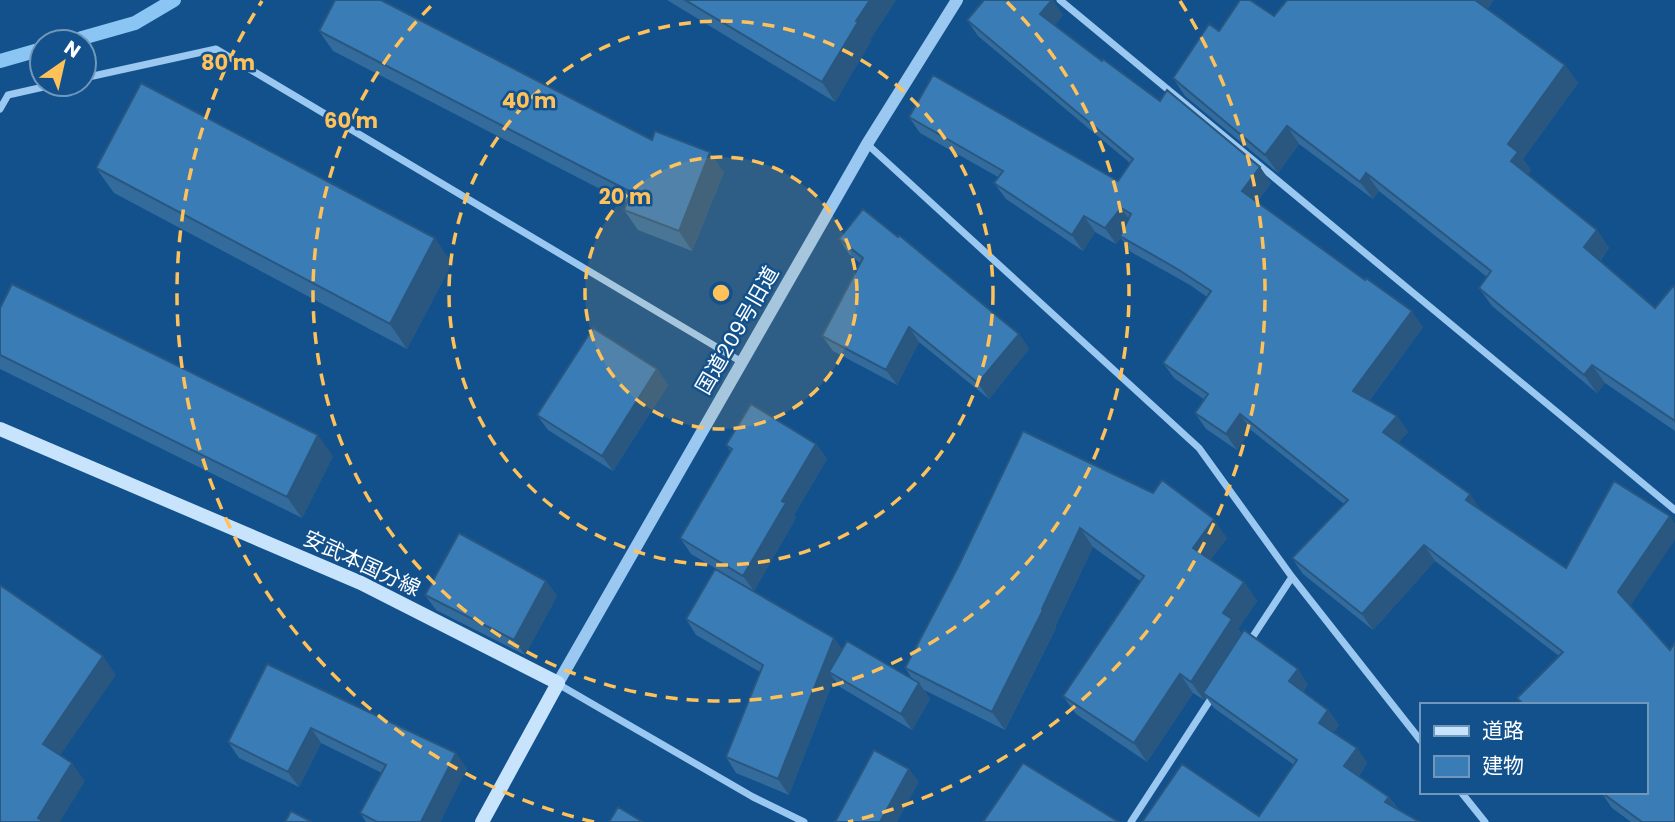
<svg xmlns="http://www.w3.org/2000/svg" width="1675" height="822" viewBox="0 0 1675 822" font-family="Poppins,'Noto Sans JP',sans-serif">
<rect width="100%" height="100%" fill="#12518c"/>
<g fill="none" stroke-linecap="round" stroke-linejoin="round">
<path stroke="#8bc5f4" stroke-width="14" d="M68,42L135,23L174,0
M0,61L42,49"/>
<path stroke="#9ac8f1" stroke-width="7" d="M1060,0L1675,510
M84,78L216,49L740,361
M0,109L8,95L57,84
M867,144L1199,448L1292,577L1421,741
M1248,644L1292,577
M558,684L753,797L804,822
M1461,792L1485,822
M1131,822L1214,694"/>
<path stroke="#9ac8f1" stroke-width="12" d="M558,683L867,144L957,0"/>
<path stroke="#c8e3fc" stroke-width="14" d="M0,429L361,583L558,683L482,822"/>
</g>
<path fill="#326b9c" d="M667,0H896L870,40L871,41L835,102Z
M1287,0H1494L1487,9L1565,65L1578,83L1523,159L1531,170L1528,174L1597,230L1609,248L1600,261L1655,308L1675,288V431L1605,383L1597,393L1492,306L1479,288L1487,277L1379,191L1373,199L1299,144L1278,173L1185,96L1173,78L1219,31L1274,16Z
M1063,15L1054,26L1102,61L1260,167L1271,183L1257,202L1423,327L1369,401L1397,416L1408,432L1398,443L1481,511L1566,568L1630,606L1675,822H1631L1612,808L1601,792H1645V705H1522L1517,698L1559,656L1435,561L1373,630L1303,574L1292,558L1344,504L1251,430L1237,450L1206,429L1195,413L1205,400L1174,378L1163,363L1207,297L1190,285L1131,252L1121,238L1116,244L1095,232L1083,251L1006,199L994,183L998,177L920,133L909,117L1118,181L1130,163L978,36L967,20Z
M319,31L652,140L724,172L692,251L638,230L624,210L627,203L333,51Z
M96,168L452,263L407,349L114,193Z
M839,239L1019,334L1029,349L989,399L919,342L897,385L833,351L822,336L860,263L849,254Z
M0,308L333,456L302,518L0,369Z
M657,369L668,385L613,471L548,430L537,415Z
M1023,431L1227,538L1210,560L1244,582L1257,601L1238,629L1242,634L1308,684L1303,692L1328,710L1339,725L1333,733L1357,748L1367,763L1359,776L1389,797L1398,809L1259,816L1294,765L1214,708L1206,697L1204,700L1193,693L1147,762L1076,714L1063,696L1140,581L1093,547L1055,627L1056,628L1005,730L924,690L930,699L912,730L840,687L834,679L789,795L736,773L726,757L760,672L696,635L686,619L834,638L842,650L913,680L905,668L958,567Z
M816,444L827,459L794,515L796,518L754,591L691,554L680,538L731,452L726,445Z
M546,581L557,596L525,655L436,610L425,595Z
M267,664L467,768L440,822H366L360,813L382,773L321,743L299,787L239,758L228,742Z"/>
<path fill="#29577f" d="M870,0H896L870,40L871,41L835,102L822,82L856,21Z
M1052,0H1053L1063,15L1051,30L1040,14Z
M1472,0H1494L1482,14Z
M1565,65L1578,83L1523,159L1531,170L1524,179L1511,161L1508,144Z
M1287,126L1299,144L1278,173L1265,155Z
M710,152L724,172L692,251L679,231Z
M1260,167L1271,183L1253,207L1242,191Z
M1366,173L1379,191L1373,199L1360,182Z
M1121,208L1133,224L1116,244L1105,228Z
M1084,216L1095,232L1083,251L1072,235Z
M1597,230L1609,248L1596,265L1584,247Z
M435,238L452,263L407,349L390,324Z
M1412,311L1423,327L1364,407L1353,391Z
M909,327L919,342L897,385L886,370Z
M1019,334L1029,349L989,399L978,383Z
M1592,365L1605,383L1597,393L1584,375Z
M657,369L668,385L613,471L602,456Z
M1240,414L1251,430L1237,450L1226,434Z
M1397,416L1408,432L1394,448L1383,432Z
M318,435L333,456L302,518L287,497Z
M816,444L827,459L794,515L796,518L754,591L743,576L782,501Z
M1470,494L1481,510L1477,516L1466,500Z
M1670,516L1675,524V540L1629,608L1618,592Z
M1214,519L1227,538L1206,566L1193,548Z
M1080,528L1093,547L1055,627L1056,628L1005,730L992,712Z
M1424,545L1435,561L1373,630L1362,614Z
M546,581L557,596L525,655L514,640Z
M1244,582L1257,601L1238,629L1245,638L1203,693L1206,697L1204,700L1191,682L1223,613Z
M834,638L845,653L829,672L834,679L789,795L778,779Z
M103,656L116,675L55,763L43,744Z
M1298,669L1308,684L1299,696L1289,681Z
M1180,674L1193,693L1147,762L1134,743Z
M919,683L930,699L912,730L901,714Z
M1328,710L1339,725L1329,738L1319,723Z
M311,728L321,743L299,787L288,772Z
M1357,748L1367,763L1355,781L1344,766Z
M456,753L467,768L440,822H421Z
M72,763L85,781L60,822H41L38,818Z
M909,769L919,782L897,822H880Z
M1389,797L1399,812L1385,802Z"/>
<path fill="#3a7cb5" stroke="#29577f" stroke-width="2" d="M335,0H381L652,140L655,131L710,152L679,231L624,210L631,192L319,31Z
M685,0H870L856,21L858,22L822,82Z
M984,0H1052L1040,14L1102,61L1103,59L1160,101L1167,90L1260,167L1242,191L1365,280L1366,278L1412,311L1353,391L1397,416L1383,432L1470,494L1466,500L1566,568L1614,481L1670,516L1618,592L1670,650L1675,642V822H1642L1601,792H1645V705H1524L1517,698L1563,652L1424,545L1362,614L1292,558L1348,500L1240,414L1226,434L1195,413L1208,394L1163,363L1211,291L1179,270L1120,236L1131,214L1121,208L1105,228L1084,216L1072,235L994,183L1003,171L909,117L933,75L1118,181L1133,159L967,20Z
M1240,0H1250L1274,16L1287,0H1475L1565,65L1508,144L1518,152L1511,161L1597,230L1584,247L1655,308L1673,286L1675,288V421L1592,365L1584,375L1479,288L1491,271L1366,173L1360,182L1287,126L1265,155L1173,78L1209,24L1219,31Z
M141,83L435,238L390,324L96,168Z
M863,209L898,237L899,235L1019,334L978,383L909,327L886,370L822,336L863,258L839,239Z
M12,284L318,435L287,497L0,355V308Z
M593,328L657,369L602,456L537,415Z
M751,404L816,444L782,501L786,503L743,576L680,538L732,449L726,445Z
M1023,431L1153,493L1162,480L1214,519L1193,548L1244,582L1223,613L1232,619L1191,682L1180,674L1134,743L1063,696L1144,576L1080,528L1042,609L1043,610L992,712L905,668L958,567Z
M459,533L546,581L514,640L425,595Z
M715,569L834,638L778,779L726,757L763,665L686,619Z
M0,585L103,656L43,744L72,763L38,818L44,822H0Z
M1244,630L1298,669L1289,681L1328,710L1319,723L1357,748L1344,766L1389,797L1385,802L1420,822H1142L1182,764L1259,816L1297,760L1203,693Z
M847,641L919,683L901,714L829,672Z
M267,664L456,753L421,822H377L360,813L386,765L311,728L288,772L228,742Z
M874,750L909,769L880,822H835Z
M1023,763L1119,822H983Z
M618,807L643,822H609Z
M291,811L312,822H285Z"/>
<circle cx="721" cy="293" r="136" fill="#ffc15a" fill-opacity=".12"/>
<g fill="none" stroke="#ffc15a" stroke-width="3.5" stroke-dasharray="12 9">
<circle cx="721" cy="293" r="136"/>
<circle cx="721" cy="293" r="272"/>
<path d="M1007 2A408 408 0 1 1 435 2"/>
<path d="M594 822A544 544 0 0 1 262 1M1180 1A544 544 0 0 1 848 822"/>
</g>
<g text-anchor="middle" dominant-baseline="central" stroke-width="5" stroke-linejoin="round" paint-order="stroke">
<g font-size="21" fill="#fff" stroke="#12518c">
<text transform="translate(737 330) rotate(-60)">国道209号旧道</text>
<text transform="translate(362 563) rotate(25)">安武本国分線</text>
</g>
</g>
<circle cx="721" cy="293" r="10" fill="#ffc15a" stroke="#12518c" stroke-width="3.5"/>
<g font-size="21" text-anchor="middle" font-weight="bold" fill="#ffc15a" stroke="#12518c" stroke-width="5" stroke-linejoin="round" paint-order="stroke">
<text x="228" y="70">80 m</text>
<text x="529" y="108">40 m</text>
<text x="351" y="128">60 m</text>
<text x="625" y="204">20 m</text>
</g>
<rect x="1420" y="703" width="228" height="91" fill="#12518c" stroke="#7197ba" stroke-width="2"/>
<rect x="1434" y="726" width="35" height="10" fill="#c8e3fc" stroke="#7197ba" stroke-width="2"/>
<text x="1482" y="738" font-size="21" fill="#ffffff">道路</text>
<rect x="1434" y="756" width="35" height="21" fill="#3a7cb5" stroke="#7197ba" stroke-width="2"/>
<text x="1482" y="773" font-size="21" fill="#ffffff">建物</text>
<g transform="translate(63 63) rotate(34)"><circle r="33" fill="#12518c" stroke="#7197ba" stroke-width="2"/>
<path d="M0-5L12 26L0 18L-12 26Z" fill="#ffc15a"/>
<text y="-10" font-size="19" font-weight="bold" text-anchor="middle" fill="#ffffff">N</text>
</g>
</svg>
